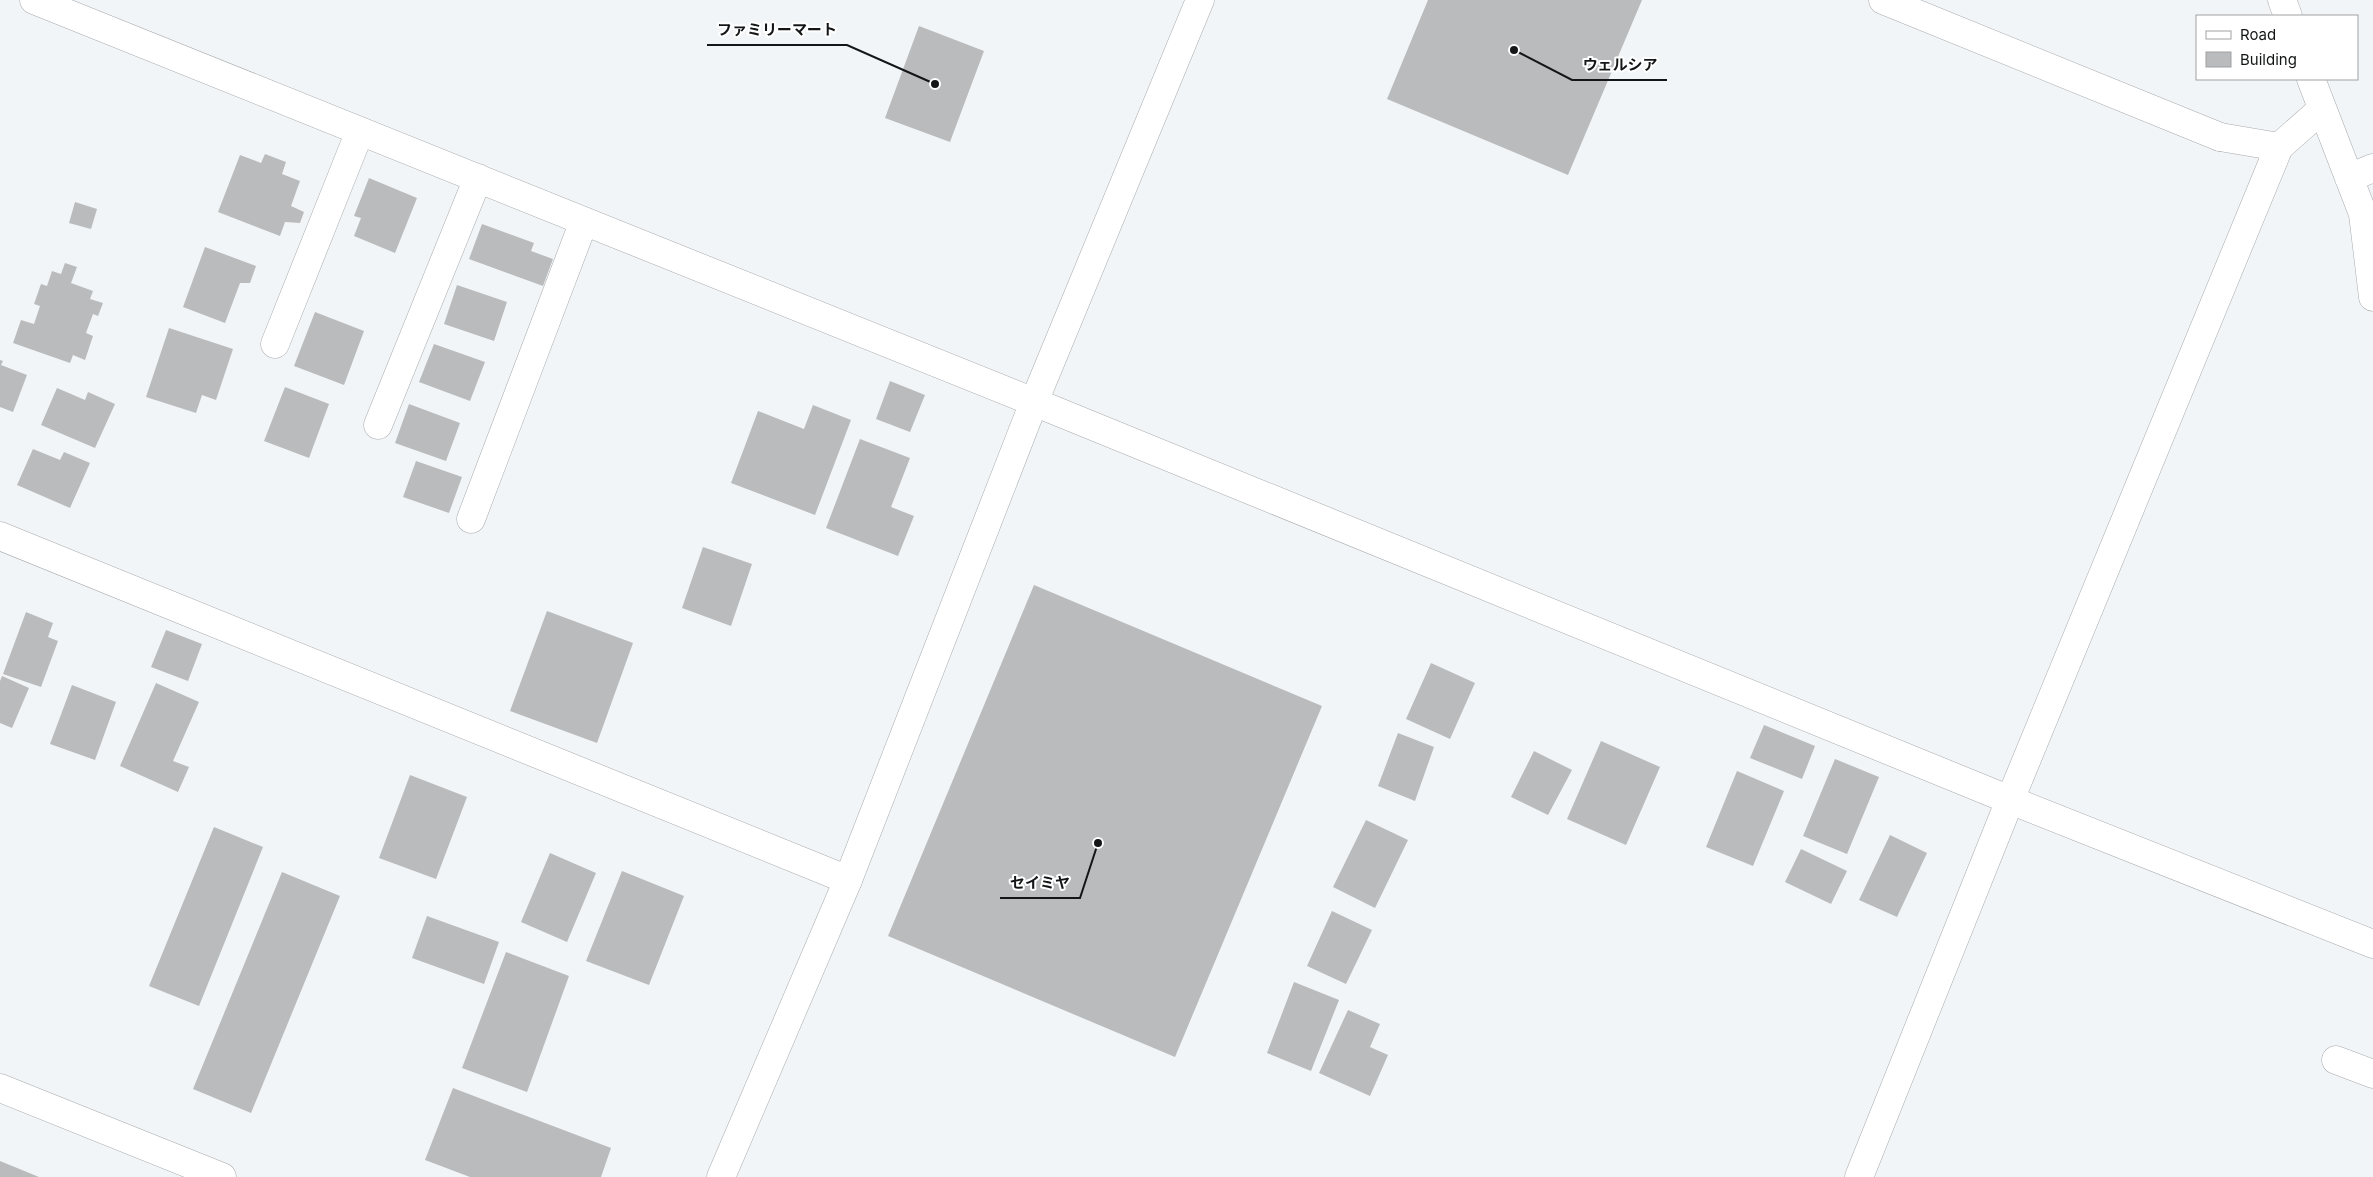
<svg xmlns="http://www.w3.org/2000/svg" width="2373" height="1177" viewBox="0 0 2373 1177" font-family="Inter,'Noto Sans JP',sans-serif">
<rect width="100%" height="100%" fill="#f2f5f7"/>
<path fill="#b9bbbd" d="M1428,0H1642L1568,175L1387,99Z
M919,26L984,51L950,142L885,118Z
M265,154L286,162L282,174L300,181L291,206L304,212L300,223L285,222L280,236L218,212L240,155L261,163Z
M369,178L417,198L395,253L354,236L361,218L354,216Z
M75,202L97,209L91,229L69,223Z
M482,224L534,243L531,251L553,259L543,286L469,259Z
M205,247L256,266L250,283H240L225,323L183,307Z
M65,263L77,267L71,283L93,291L90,299L103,303L98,316L93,314L86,333L93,336L85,360L73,355L70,363L13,343L21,320L34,324L40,306L34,304L41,284L47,286L52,271L61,274Z
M457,285L507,302L494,341L444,324Z
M315,312L364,331L344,385L294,366Z
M169,328L233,349L216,400L202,395L196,413L146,397Z
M434,344L485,362L470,401L419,382Z
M0,360L3,361L1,365L27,375L13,412L0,407Z
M890,381L925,395L910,432L876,419Z
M285,387L329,404L309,458L264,441Z
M57,388L85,400L88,392L115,404L95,448L41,425Z
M409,404L460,423L446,461L395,443Z
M813,405L851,420L815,515L731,483L758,411L804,429Z
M860,439L910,458L891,507L914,516L898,556L826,528Z
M33,449L60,460L64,452L90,463L70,508L17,485Z
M416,461L462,477L449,513L403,497Z
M703,547L752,564L731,626L682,608Z
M1034,585L1322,706L1175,1057L888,936Z
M547,611L633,643L597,743L510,711Z
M26,612L53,623L48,637L58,641L41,687L3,674Z
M166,630L202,644L188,681L151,667Z
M1431,663L1475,683L1450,739L1406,719Z
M2,676L29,688L12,728L0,723V681Z
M156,683L199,702L173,761L189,767L178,792L120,766Z
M72,685L116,702L95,760L50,744Z
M1764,725L1815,746L1802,779L1750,758Z
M1398,733L1434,747L1415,801L1378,786Z
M1601,741L1660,767L1626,845L1567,819Z
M1534,751L1572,770L1548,815L1511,797Z
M1835,759L1879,777L1847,854L1803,836Z
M1737,771L1784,791L1753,866L1706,847Z
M410,775L467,797L436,879L379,858Z
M1366,820L1408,840L1375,908L1333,887Z
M214,827L263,847L199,1006L149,986Z
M1890,835L1927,853L1897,917L1859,900Z
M1801,849L1847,871L1831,904L1785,882Z
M550,853L596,873L567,942L521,922Z
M622,871L684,896L649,985L586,961Z
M282,872L340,896L251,1113L193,1089Z
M1332,911L1372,930L1346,984L1307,966Z
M427,916L499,942L484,984L412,958Z
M506,952L569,976L527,1092L462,1068Z
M1294,982L1339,1000L1311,1071L1267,1053Z
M1348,1010L1380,1024L1370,1047L1388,1055L1370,1096L1319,1073Z
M453,1088L611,1148L601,1177H470L425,1160Z
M0,1161L39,1177H0Z"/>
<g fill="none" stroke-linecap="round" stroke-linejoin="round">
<g stroke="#a8abad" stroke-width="29">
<path id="minor" d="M34,0L1034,402L2010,800L2373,944
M1883,0L2220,137
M2282,0L2288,16
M2311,79L2363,214L2373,297
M2349,178L2373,168
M275,344L360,131
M378,425L478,178
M471,519L584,221
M0,536L848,880
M2336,1060L2373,1074
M0,1088L222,1177
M1859,1177L2010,800L2279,147"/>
</g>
<g stroke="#a8abad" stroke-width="29">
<path id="tertiary" d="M2220,137L2279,147L2322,109
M721,1177L848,880L1034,402L1200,0"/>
</g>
<use href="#minor" stroke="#fff" stroke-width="28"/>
<use href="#tertiary" stroke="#fff" stroke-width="28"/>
</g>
<path fill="none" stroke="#141516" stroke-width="2" d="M935 84L847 45H707M1514 50L1572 80H1667M1098 843L1080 898H1000"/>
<g fill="#141516" stroke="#fff" stroke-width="2">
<circle cx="935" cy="84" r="5"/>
<circle cx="1514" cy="50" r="5"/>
<circle cx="1098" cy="843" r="5"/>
</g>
<g font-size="15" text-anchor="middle" font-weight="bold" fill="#141516" stroke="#fff" stroke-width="4" stroke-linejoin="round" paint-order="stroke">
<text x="777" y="35">ファミリーマート</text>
<text x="1620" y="70">ウェルシア</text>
<text x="1040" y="888">セイミヤ</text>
</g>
<rect x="2196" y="15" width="162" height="65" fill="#ffffff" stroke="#a1a1a2"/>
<rect x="2206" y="31" width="25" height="8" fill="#ffffff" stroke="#a1a1a2"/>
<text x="2240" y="40" font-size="15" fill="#141516">Road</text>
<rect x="2206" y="52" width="25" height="15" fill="#b9bbbd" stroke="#a1a1a2"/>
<text x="2240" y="65" font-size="15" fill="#141516">Building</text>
</svg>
